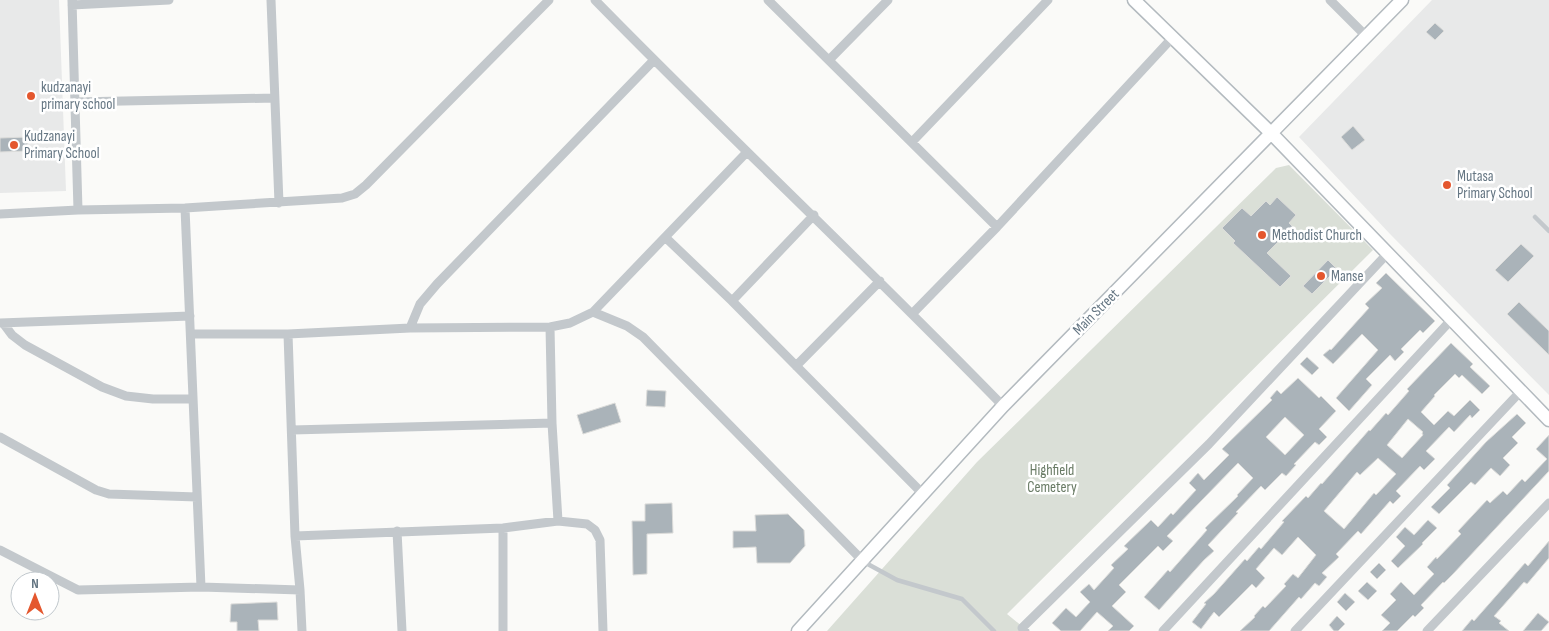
<svg xmlns="http://www.w3.org/2000/svg" width="1549" height="631" viewBox="0 0 1549 631" font-family="'Sofia Sans Condensed',sans-serif">
<rect width="100%" height="100%" fill="#fafaf8"/>
<path fill="#e8e9e9" d="M0,0H59L66,191L0,193Z
M1432,0H1549V395L1390,234L1299,137Z"/>
<path fill="#dadfd7" d="M1289,165L1373,250L1007,614L1028,631H827L977,462L1276,168Z"/>
<path fill="#aab3b9" stroke="#dcdcda" fill-rule="evenodd" d="M1435,23L1444,31L1435,40L1426,32Z
M1353,126L1365,140L1352,150L1341,137Z
M27,137L28,151L0,152V138Z
M1277,197L1296,215L1289,223L1293,227L1267,253L1291,276L1280,287L1233,243L1235,241L1222,228L1242,208L1251,216L1266,201L1270,205Z
M1521,244L1534,256L1508,282L1495,270Z
M1328,260L1337,269L1312,294L1303,286Z
M1386,273L1435,321L1423,333L1420,330L1401,349L1404,352L1395,361L1390,355L1366,379L1372,385L1349,411L1336,398L1378,350L1362,334L1333,364L1323,355L1330,349L1331,350L1369,308L1365,304L1382,288L1376,283Z
M1519,302L1549,331V355L1507,314Z
M1451,343L1473,364L1470,367L1490,386L1482,394L1462,375L1459,378L1455,374L1434,395L1435,396L1421,412L1434,425L1448,411L1454,416L1470,400L1480,410L1472,418L1470,415L1454,432L1449,427L1426,451L1435,459L1424,470L1420,466L1396,491L1401,496L1393,504L1390,501L1361,534L1358,531L1336,554L1339,557L1322,573L1327,577L1319,586L1315,583L1301,599L1299,597L1269,631H1240L1255,617L1254,616L1263,606L1265,608L1286,586L1284,584L1293,574L1298,578L1316,555L1298,537L1282,555L1274,548L1256,569L1265,578L1256,588L1252,584L1219,617L1214,612L1201,629L1192,622L1206,604L1204,603L1214,594L1245,559L1247,561L1259,547L1261,549L1284,522L1282,521L1306,496L1308,498L1321,483L1322,484L1369,430L1370,431L1386,413L1388,415L1409,391L1407,389ZM1408,419L1423,432L1422,433L1423,435L1402,458L1387,445ZM1378,458L1396,474L1376,495L1374,493L1344,529L1324,511L1357,472L1360,475Z
M1307,357L1319,368L1312,375L1300,364Z
M1298,378L1319,398L1321,396L1336,411L1319,429L1327,437L1319,445L1315,442L1294,464L1296,465L1286,476L1282,473L1265,490L1261,486L1236,512L1238,513L1208,545L1214,551L1204,560L1159,610L1144,597L1168,570L1170,572L1207,530L1205,528L1238,496L1237,495L1253,478L1238,463L1167,536L1173,541L1163,551L1158,546L1119,585L1126,592L1112,606L1134,626L1129,631H1108L1113,626L1097,612L1080,631H1061L1052,623L1066,608L1076,617L1090,602L1080,592L1089,584L1094,590L1114,568L1111,565L1128,549L1124,546L1151,520L1158,527L1171,513L1173,515L1196,490L1189,483L1198,473L1204,480L1229,455L1222,449L1272,400L1270,398L1277,390L1281,394ZM1285,417L1304,435L1285,455L1266,437Z
M647,390L666,391L665,407L646,406Z
M615,403L621,422L583,434L577,415Z
M1517,414L1526,423L1512,437L1518,443L1503,458L1510,465L1500,476L1491,468L1475,485L1471,482L1439,514L1431,507L1450,488L1447,485L1486,442Z
M1549,435V471L1453,574L1444,583L1443,582L1421,605L1424,608L1415,617L1413,615L1397,631H1382L1390,623L1381,615L1396,600L1390,594L1401,582L1414,595L1434,574L1427,567L1436,557L1437,559L1461,534L1458,531L1487,500L1490,503L1503,491L1507,495L1522,479L1525,482L1547,459L1536,449Z
M672,503L673,533L647,534V574L633,575L632,521H645V504Z
M788,514L804,530L805,546L790,563H757L756,547L733,548V531H756L755,515Z
M1428,520L1437,528L1422,543L1423,544L1398,568L1391,561L1405,546L1396,537L1405,527L1414,535Z
M1549,541V558L1527,584L1524,582L1494,616L1501,621L1499,623L1509,631H1462L1472,619L1474,621L1525,563L1528,566Z
M1379,563L1386,570L1377,579L1370,572Z
M1367,582L1377,591L1368,600L1358,591Z
M1345,593L1355,602L1346,611L1337,602Z
M277,602L278,620H258L259,631H237V622H230L231,604Z
M1538,613L1549,622L1541,631H1523Z
M1337,616L1345,624L1338,631H1334L1329,625Z"/>
<g fill="none" stroke-linecap="round" stroke-linejoin="round">
<g stroke="#b3babf" stroke-width="15">
<path id="secondary" d="M1134,0L1272,134L1549,420
M798,631L1003,406L1402,0"/>
</g>
<path stroke="#c3c8cc" stroke-width="4.5" d="M1535,217L1549,231
M864,562L897,580L962,599L994,631"/>
<path stroke="#c3c8cc" stroke-width="9" d="M72,0L78,210
M271,0L279,203
M595,0C729,137 869,268 1003,406
M768,0L997,227
M1330,0L1366,36
M72,5L169,0
M830,59L888,0
M75,102L274,98
M912,142L1048,0
M185,208L201,587
M0,214L78,210L185,208L342,198L355,194L366,185L549,0
M665,237L732,301L924,495
M732,301L814,215
M593,312L627,326L643,337L863,561
M913,313L997,227L1173,37
M0,323L190,316
M3,323L12,335L25,345L102,387L126,396L153,399H193
M550,327L552,423L558,521
M410,328L420,304L437,284L654,60
M191,334H288
M796,366L880,281
M292,430L552,423
M0,437L96,490L109,494L197,497
M397,531L402,631
M295,536L503,528L558,521L587,524L595,530L600,540L603,631
M0,550L78,590L201,587L300,590L295,536L288,334L410,328L550,327L570,323L593,312L747,152
M300,590L302,631
M503,631V528
M1025,631L1022,628L1209,444L1388,253
M1163,631L1452,319
M1295,631L1520,392
M1427,631L1549,503"/>
<use href="#secondary" stroke="#fff" stroke-width="12"/>
</g>
<g fill="#e4572e" stroke="#fff" stroke-width="2">
<circle cx="31" cy="96" r="5"/>
<circle cx="14" cy="145" r="5"/>
<circle cx="1447" cy="185" r="5"/>
<circle cx="1262" cy="235" r="5"/>
<circle cx="1321" cy="276" r="5"/>
</g>
<g text-anchor="middle" dominant-baseline="central" stroke-width="5" stroke-linejoin="round" paint-order="stroke">
<g font-size="15" fill="#657683" stroke="#fff" text-anchor="start">
<text x="41" y="87">kudzanayi<tspan x="41" dy="17">primary school</tspan></text>
<text x="24" y="136">Kudzanayi<tspan x="24" dy="17">Primary School</tspan></text>
<text x="1457" y="176">Mutasa<tspan x="1457" dy="17">Primary School</tspan></text>
<text x="1272" y="235">Methodist Church</text>
<text x="1331" y="276">Manse</text>
</g>
<g font-size="15" fill="#657683" stroke="#fff">
<text transform="translate(1096 312) rotate(-45)">Main Street</text>
</g>
<g font-size="15" fill="#687a64" stroke="#fff">
<text x="1052" y="470">Highfield<tspan x="1052" dy="17">Cemetery</tspan></text>
</g>
</g>
<g transform="translate(35 596)"><circle r="24" fill="#ffffff" stroke="#c1c8cd"/>
<path d="M0-4L9 19L0 12L-9 19Z" fill="#e4572e"/>
<text y="-8" font-size="14" font-weight="bold" text-anchor="middle" fill="#657683">N</text>
</g>
</svg>
